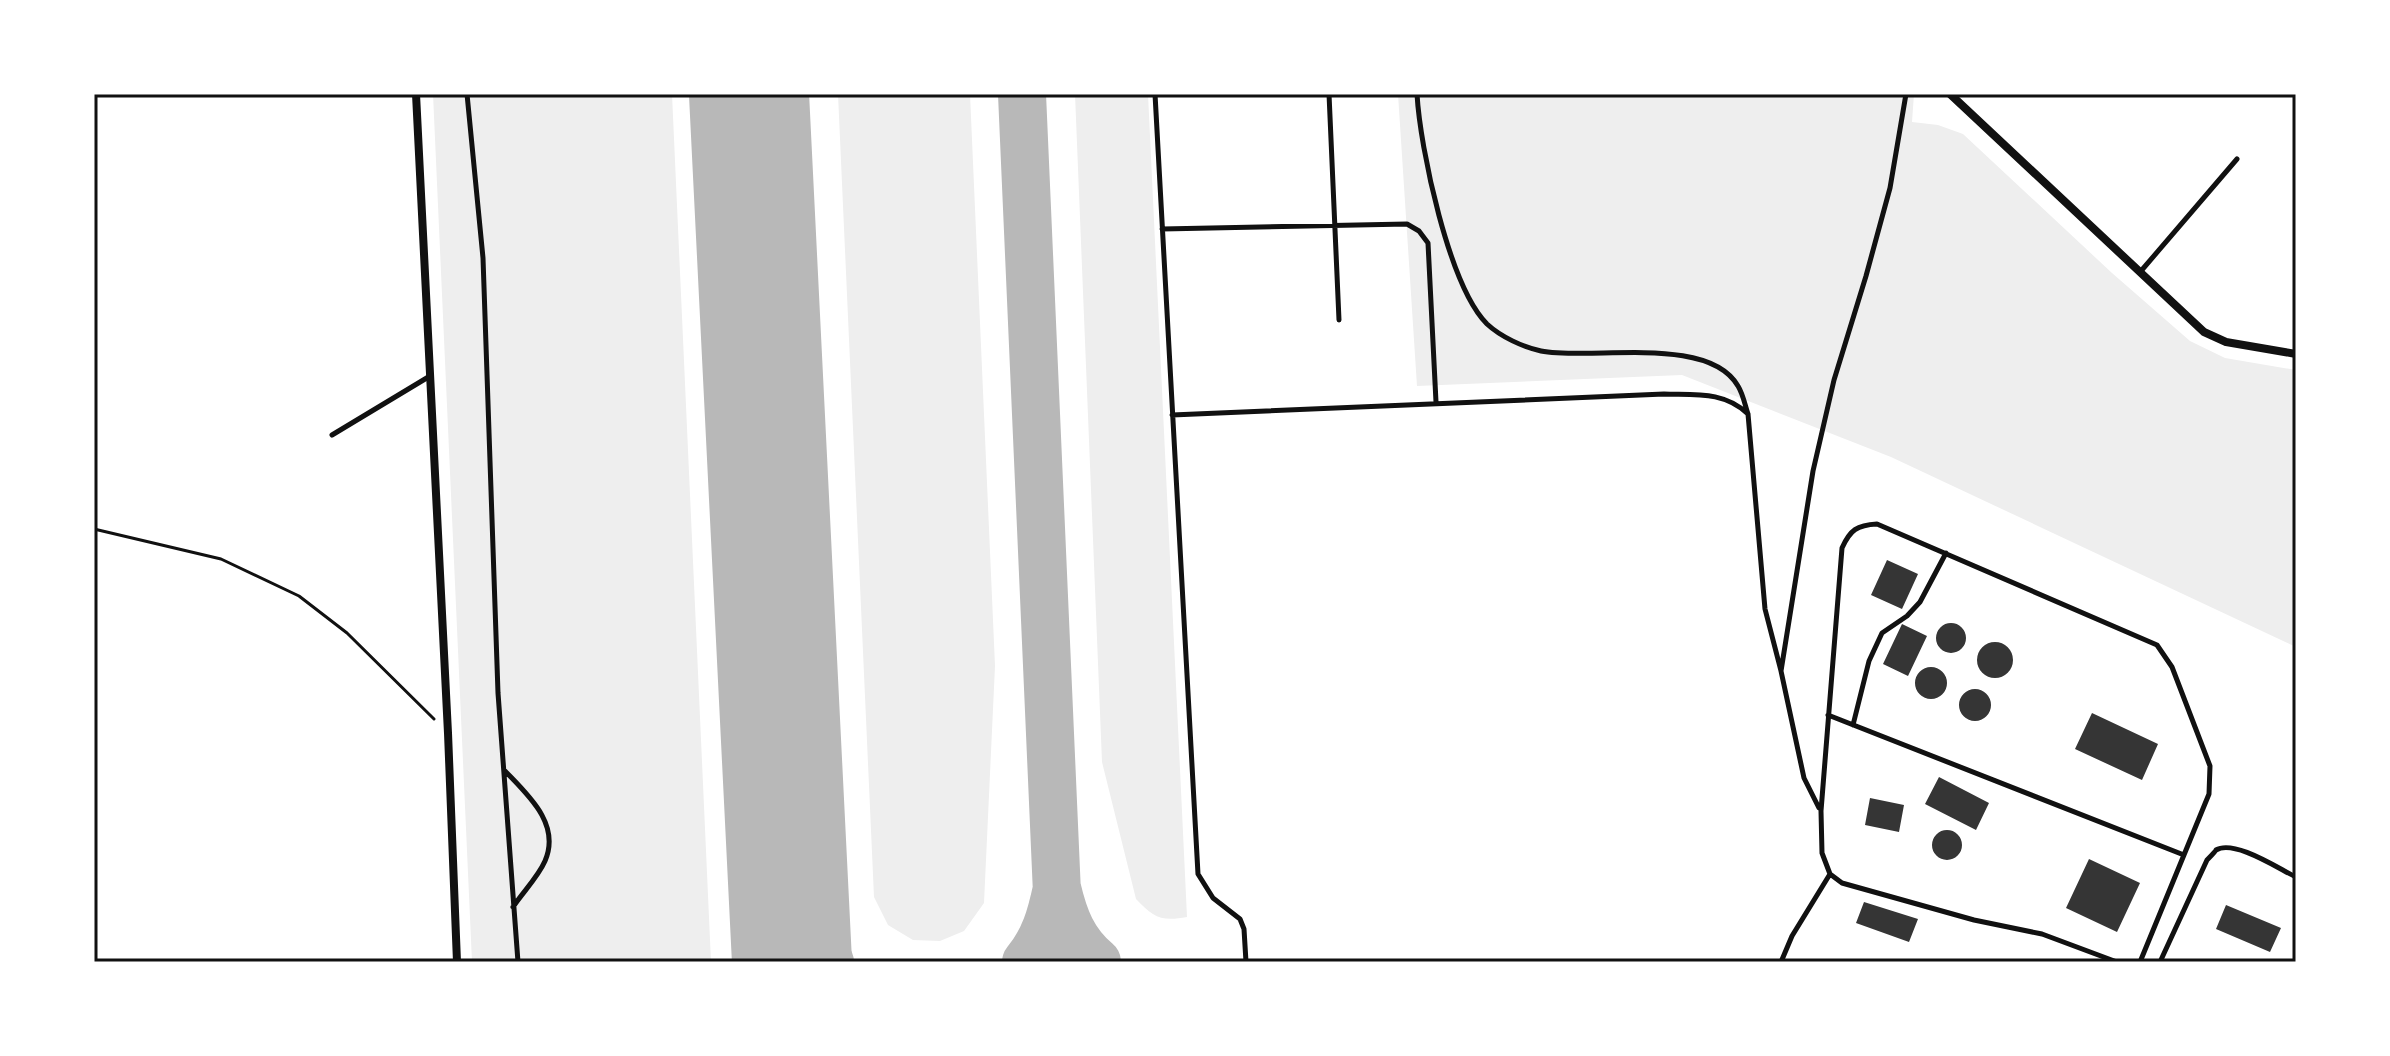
<svg xmlns="http://www.w3.org/2000/svg" width="2390" height="1056" viewBox="0 0 2390 1056" font-family="Jost,sans-serif">
<rect width="100%" height="100%" fill="#fff"/>
<path fill="#eee" d="M433,94H672L711,962H472Z
M838,94H970L995,666L984,903L964,931L940,941L913,940L888,925L874,897Z
M1075,94H1148L1187,917C1161,922 1153,917 1136,899L1102,762Z
M1398,94H1914L1912,122L1938,125L1963,134L2112,273L2190,341L2225,358L2296,370V647L1891,457L1682,375L1417,386Z"/>
<g fill="none" stroke-linecap="round" stroke-linejoin="round">
<path stroke="#b8b8b8" stroke-width="48" d="M1022,94L1060,962
M789,903L830,962
M1026,962C1045,939 1051,916 1057,888C1064,918 1073,942 1097,962"/>
<path stroke="#b8b8b8" stroke-width="120" d="M749,94L792,962"/>
</g>
<path fill="#353535" d="M1887,560L1918,574L1902,609L1871,595Z
M1936 638a15 15 0 1 1 30 0a15 15 0 1 1-30 0Z
M1902,624L1927,636L1908,676L1883,664Z
M1977 660a18 18 0 1 1 36 0a18 18 0 1 1-36 0Z
M1915 683a16 16 0 1 1 32 0a16 16 0 1 1-32 0Z
M1959 705a16 16 0 1 1 32 0a16 16 0 1 1-32 0Z
M2092,713L2158,744L2142,780L2075,749Z
M1939,777L1989,803L1976,830L1925,804Z
M1870,798L1904,805L1899,832L1865,825Z
M1932 845a15 15 0 1 1 30 0a15 15 0 1 1-30 0Z
M2089,859L2140,883L2117,932L2066,908Z
M1864,902L1918,919L1909,942L1856,923Z
M2226,905L2281,928L2270,952L2216,929Z"/>
<g fill="none" stroke-linecap="round" stroke-linejoin="round">
<path stroke="#111" stroke-width="3" d="M94,529L221,559L299,596L347,633L434,719"/>
<path stroke="#111" stroke-width="5" d="M467,94L483,258L498,693L518,962
M1155,94L1198,874L1213,898L1240,919L1244,929L1246,962
M1329,94L1339,320
M1417,94C1420,148 1449,286 1487,324C1501,337 1523,347 1541,351C1591,361 1708,334 1738,386C1743,394 1745,405 1748,414L1765,609L1781,671
M1162,229L1407,224L1419,231L1428,243L1436,402
M2141,271L2237,159
M1172,415L1664,394C1695,395 1724,391 1748,414
M332,435L430,376
M1828,715L2184,855
M1853,725L1869,661L1882,633L1907,616L1920,602L1946,553
M505,771C528,795 561,824 545,861C538,877 523,892 513,907
M1819,808L1804,778L1781,671L1813,471L1834,380L1866,276L1890,188L1906,94
M1781,962L1792,936L1830,874
M2117,962L2042,934L1974,920L1842,883L1830,874L1822,853L1821,811L1842,548C1850,530 1857,525 1877,524L2157,645L2172,667L2210,766L2209,794L2140,962
M2160,962L2207,860C2208,859 2216,851 2216,850C2234,839 2279,869 2296,877"/>
<path stroke="#111" stroke-width="8" d="M416,94L448,733L457,962
M1950,94L2204,332L2226,342L2296,354"/>
</g>
<rect width="2390" height="1056" fill="none" stroke="#ffffff" stroke-width="192"/>
<rect x="96" y="96" width="2198" height="864" fill="none" stroke="#111" stroke-width="3"/>
</svg>
